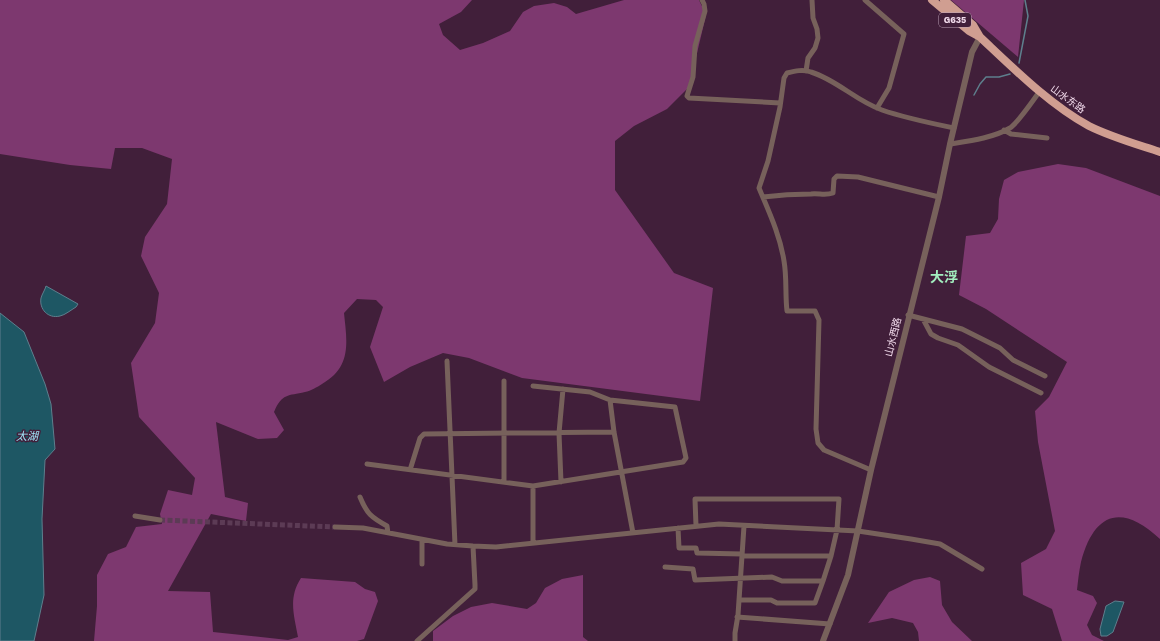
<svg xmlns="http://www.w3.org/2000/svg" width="1160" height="641" viewBox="0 0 1160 641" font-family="'Work Sans','Noto Sans SC',sans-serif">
<rect width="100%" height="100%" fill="#411f3a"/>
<path fill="#7d386f" d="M0,0H472L461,12L439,24L443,35L460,50L483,43L510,31L523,12L534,6L554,3L567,7L576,14L624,0H699L706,15L689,87L667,109L634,126L615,141V190L674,273L713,288L700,401L522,378L469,358L443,353L410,367L384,382L370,347L383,307L376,300L357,299L344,313C347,342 352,367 322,384C317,387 311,391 305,392C288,396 282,393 274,412L284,430L277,438L258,439L216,422L225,497L248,503L246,521L211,514L168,591L210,592L213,632L288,640L298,637C294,615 288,598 301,578L355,582L365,589L375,592L378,601L364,639L357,641H94L97,606V575L108,554L126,547L136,527L162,524L160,514L168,490L192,495L195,478L139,417L131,363L155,323L159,293L141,256L145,237L167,204L172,159L142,148H115L111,169L70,165L0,154Z
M951,0H1024L1018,57Z
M1058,164L1086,168L1160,196V539C1122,503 1094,512 1081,562C1079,571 1078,581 1077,590L1093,596L1097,603L1087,625L1092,635L1104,641H1062L1052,609L1023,595L1021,563L1046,549L1055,531L1038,442L1035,411L1049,397L1067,362L986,309L959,295L966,236L990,233L998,219L999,199L1004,180L1018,172Z
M583,575V637L588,641H433V631L453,616L471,607L492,603L527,609L536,603L545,588L562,579Z
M930,577L940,581L942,605L952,622L972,641H919L918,632L913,623L892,618L868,623L889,592L914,580Z"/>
<path fill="#1e5764" stroke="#5e7f8d" d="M46,286L78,304L76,307C71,310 65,315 60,316C48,319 39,309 41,298C42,294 45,290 46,286Z
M0,313L24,332L45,384L51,404L55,449L45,460L42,519L44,595L34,641H0Z
M1115,601L1124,602L1113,632L1107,636H1101L1100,629L1106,606Z"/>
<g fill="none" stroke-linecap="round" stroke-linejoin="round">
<path stroke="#5e7f8d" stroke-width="1.5" d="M1019,63L1028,16L1025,0
M974,95L980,84L986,77H999L1010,74"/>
<path stroke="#5c3b55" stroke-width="5" stroke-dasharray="5 2.5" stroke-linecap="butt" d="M160,520L335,527"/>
<path stroke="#77615b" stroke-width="5" d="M702,0L704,4L705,11L695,46L693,77L687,96L689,98L780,103
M865,0L904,34L889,88L877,108
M806,71L808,58L815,48L818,38L817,29L813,18L812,0
M1004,130L1011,134L1047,138
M950,144C969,141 993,138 1010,128C1018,123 1034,99 1040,91
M763,197C779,195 795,194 811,194C819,193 825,196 833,193L834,179L837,176L858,177L939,197
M908,315L962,329L1000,348L1013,360L1045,376
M923,319L931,334L938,338L958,345L989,367L1041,393
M447,361L455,545
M504,381V482
M610,400L614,432L633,533
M367,464L533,486L683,462L686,458L675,407L610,400L590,392L533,386
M410,470L420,438L424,434L614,432
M871,470L824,450L818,443L816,429L819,320L815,311H787C785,294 787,278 784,261C780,235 769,212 759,188L768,161L780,107L784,78L787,73C795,71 803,69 811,72C837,80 856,101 882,110C905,118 930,123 954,128
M561,482L559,433L563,389
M360,497C367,514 371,517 387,526L388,533
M135,516L160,520
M696,526L695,499H839L837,530L831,556H742
M335,527L363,528L447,544L473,546L496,547L719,524L858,531L911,539L940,544L982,569
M678,528L679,548H696L697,553L742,554
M533,543V486
M422,564V540
M665,567L693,569L695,580L772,577L782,581H823L831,556
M739,600H771L777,603H815L823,581
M737,617L830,624
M417,641L475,589V585L473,546
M735,641V633L738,615L744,526"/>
<path stroke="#77615b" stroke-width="6" d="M823,641L848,575L871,470L939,197L950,144L972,52L980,37"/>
<path stroke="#d09e91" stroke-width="8" d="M932,0L969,31L980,37C1012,67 1050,105 1089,126C1111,137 1136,144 1160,152
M944,0L973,25L980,37"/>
</g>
<g text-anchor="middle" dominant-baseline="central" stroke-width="3" stroke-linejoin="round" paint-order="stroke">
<rect fill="#411f3a" stroke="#bda3b7" stroke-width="1" x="939" y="13" width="32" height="14" rx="3"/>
<g font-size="9" font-weight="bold" fill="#f2dbec">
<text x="955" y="20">G635</text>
</g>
<g font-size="10" fill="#f2dbec" stroke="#411f3a">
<text transform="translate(1068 99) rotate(36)">山水东路</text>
<text transform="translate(893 337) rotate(-76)">山水西路</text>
</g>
<g font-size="11" font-style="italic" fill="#9fe5f7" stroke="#411f3a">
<text x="27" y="436">太湖</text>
</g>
<g font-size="14" font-weight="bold" fill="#a3efbf" stroke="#411f3a">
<text x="944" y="277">大浮</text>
</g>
</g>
</svg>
